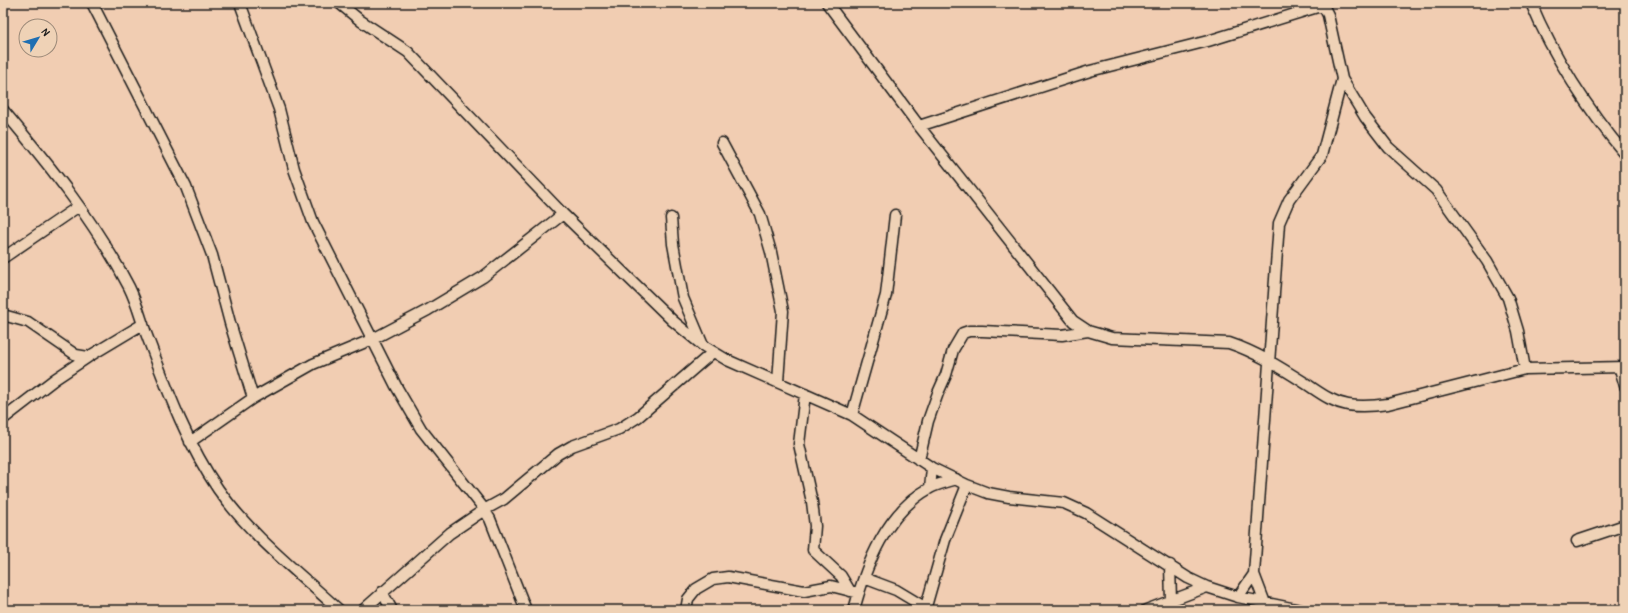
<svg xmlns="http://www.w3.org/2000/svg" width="1628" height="613" viewBox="0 0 1628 613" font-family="'Patrick Hand',sans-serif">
<rect width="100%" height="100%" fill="#f1cdb2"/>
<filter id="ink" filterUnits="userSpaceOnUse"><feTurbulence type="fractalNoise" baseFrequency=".025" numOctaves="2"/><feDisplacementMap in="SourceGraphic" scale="8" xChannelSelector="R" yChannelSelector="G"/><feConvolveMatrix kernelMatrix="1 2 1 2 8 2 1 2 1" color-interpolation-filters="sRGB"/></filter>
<g filter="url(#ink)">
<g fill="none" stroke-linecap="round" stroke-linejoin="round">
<g stroke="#1c1c1c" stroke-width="13">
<path id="minor" d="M92,3L186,187L212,255L230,323L253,398
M240,3L279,109L294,169L313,222L396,386L421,429L481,505L490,519L526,610
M339,3L361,21L408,52L563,214L673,321L702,345L727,360L852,415L932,468L967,485L988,493L1009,497L1064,503L1086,513L1188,578L1207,587L1238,597L1301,610
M827,3L919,126L1073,321L1088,331L1112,338L1229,343C1256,352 1280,367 1305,383C1319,392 1331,402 1348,405C1361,407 1375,406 1388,404L1525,369L1625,367
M1322,3L1328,15L1342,79L1365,117L1388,147L1436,190L1487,261L1508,298L1518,331L1525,369
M1531,3C1553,56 1588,110 1625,154
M3,110C50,166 96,223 129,287C137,303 141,320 147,336C167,389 186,442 218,489C250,535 298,572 339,610
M919,126L1090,71L1208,41L1324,5
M722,143L760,214L771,252L783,311L778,382
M671,218L673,244L683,298L702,343
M3,258L79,206
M3,315L28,322L76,355L88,357L143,324
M1620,369L1625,386
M805,394L799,444L812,502L815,526L813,550L841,576L850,591
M852,415L886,295L895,215
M3,419L55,379L88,357
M190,442L253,398L313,364L373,339L428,310L483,277L563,214
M919,460L928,421L938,393L946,375L953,350L963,333L969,331H982L1062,335L1088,331
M930,488L932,468
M1577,541L1625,525
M1170,565L1171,601
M864,578L896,590L926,608
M382,592L392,610
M1238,597L1254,574
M1265,603L1254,574L1279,223L1289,200L1322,155L1342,79
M363,610L450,533L484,510L504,499L558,454L572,446L619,429L638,417L713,352
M686,610L688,599L696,589L713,579L728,577L804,591L831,586L859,593
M854,610C866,565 886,512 930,488C937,484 948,482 956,479
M925,610L945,540L967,485
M1146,610L1207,587"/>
</g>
<use href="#minor" stroke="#efd2b6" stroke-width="10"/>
</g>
</g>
<rect width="1628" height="613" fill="none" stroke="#efd2b6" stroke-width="16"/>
<rect x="8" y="8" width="1612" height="597" fill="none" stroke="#1c1c1c" stroke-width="1.5" filter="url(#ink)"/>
<g transform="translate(38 38) rotate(52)"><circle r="19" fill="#efd2b6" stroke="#9b8978"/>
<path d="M0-3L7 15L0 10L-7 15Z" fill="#1f6fb2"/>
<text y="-6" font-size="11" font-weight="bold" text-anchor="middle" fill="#1c1c1c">N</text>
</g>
</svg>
